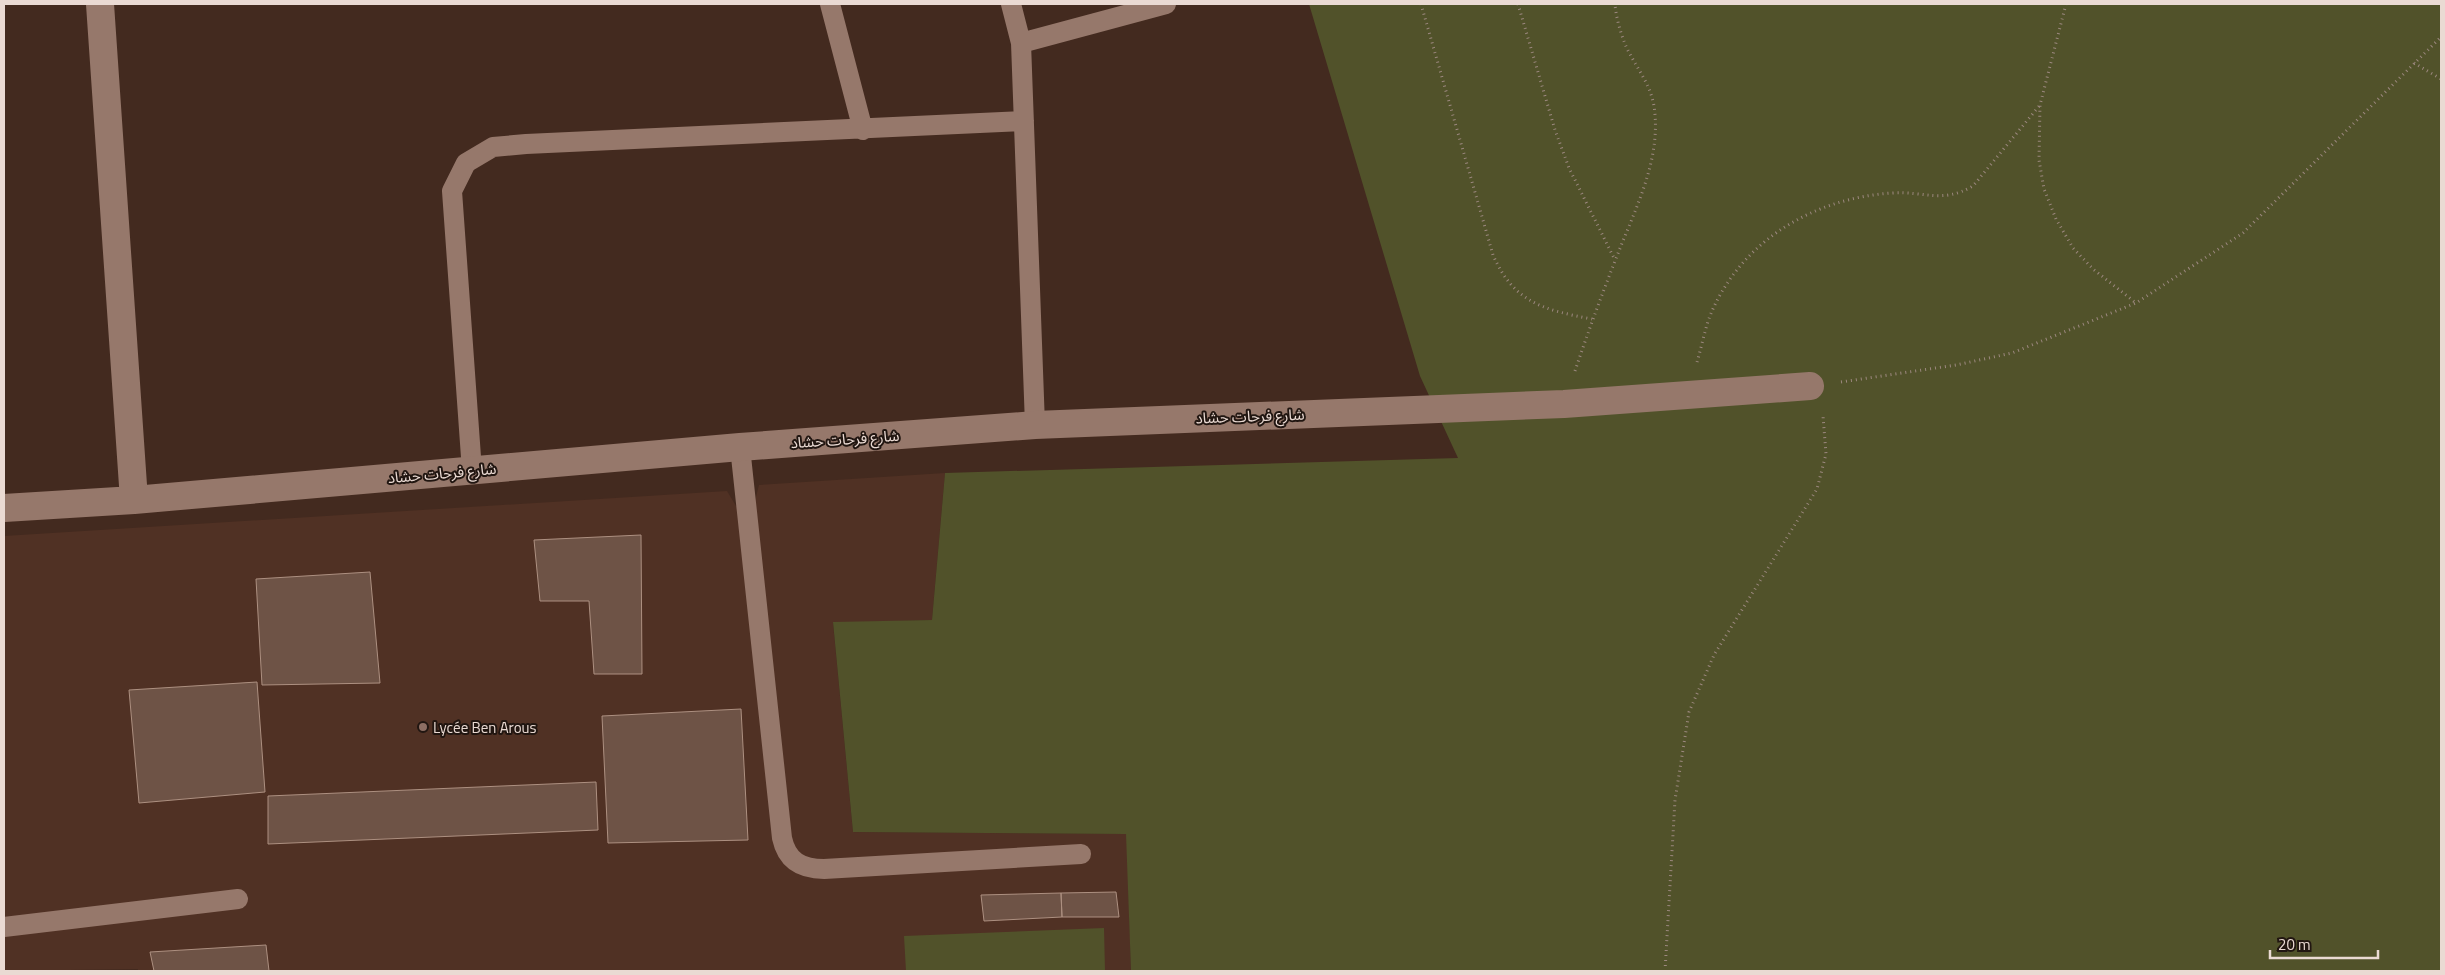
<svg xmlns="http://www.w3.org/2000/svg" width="2445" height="975" viewBox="0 0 2445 975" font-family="'Titillium Web','Noto Sans Arabic',sans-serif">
<rect width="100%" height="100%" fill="#432a1f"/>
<path fill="#503124" d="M945,473L932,620L833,623L853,832L1127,834L1131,971H138V969L4,971V536L727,491L736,506L754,505L759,485Z"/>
<path fill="#51522a" d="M1309,4H2441V971H1131L1126,834L853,832L833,622L932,620L945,473L1458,458L1420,376Z
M1104,928L1105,971H906L904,936Z"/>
<path fill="#6e5346" stroke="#ad9081" d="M641,535L642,674H594L589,601H540L534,540Z
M370,572L380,683L262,685L256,579Z
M257,682L265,792L139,803L129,690Z
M741,709L748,840L608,843L602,716Z
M596,782L598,830L268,844V796Z
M1116,892L1119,917H1062L1061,893Z
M1061,893L1062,917L984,921L981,895Z
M266,945L269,971H154L150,952Z"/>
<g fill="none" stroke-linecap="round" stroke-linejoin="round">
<path stroke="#9c887f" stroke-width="3" stroke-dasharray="1 4" stroke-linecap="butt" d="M1421,4L1493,255C1514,303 1544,310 1592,319
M1518,4L1555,130L1569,168L1615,260
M2066,4L2040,105L2039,160L2044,189L2056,219L2073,248L2093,269L2136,303
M2414,63L2441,79
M1697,362C1702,346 1705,327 1712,311C1744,239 1815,198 1892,193C1925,191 1942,204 1973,186L2040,105
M1575,371C1588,332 1602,294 1617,256C1635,209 1662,159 1654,106C1650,82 1634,65 1625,44C1620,31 1616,17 1615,4
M1841,382L1956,365L2012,353L2136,303L2243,233L2441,37
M1665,971L1675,800L1689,712L1714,655L1817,489L1826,454L1823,416"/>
<path stroke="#96786b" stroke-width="20" d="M830,4L863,130
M1011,4L1021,43L1035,425
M1021,43L1166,4
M740,447L782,838C787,861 801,869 824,869L1081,854
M472,471L452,191L466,163L493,147L526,144L1024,121
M4,927L238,899"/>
<path stroke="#96786b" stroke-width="28" d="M100,4L134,500
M4,508L134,500L740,447L1035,425L1564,404L1810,386"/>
</g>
<circle fill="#8d6e63" stroke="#211611" stroke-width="2" cx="423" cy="727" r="5"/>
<g text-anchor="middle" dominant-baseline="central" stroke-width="4" stroke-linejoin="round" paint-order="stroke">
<g font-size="15" fill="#eadad3" stroke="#211611">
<text transform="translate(1250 416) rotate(-2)">شارع فرحات حشاد</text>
<text transform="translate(845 439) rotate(-4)">شارع فرحات حشاد</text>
<text transform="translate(442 473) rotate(-5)">شارع فرحات حشاد</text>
</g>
<g font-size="15" fill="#eadad3" stroke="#211611" text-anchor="start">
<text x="433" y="727">Lycée Ben Arous</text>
</g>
</g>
<rect width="2445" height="975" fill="none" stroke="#eadad3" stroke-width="10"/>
<path d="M2270 950v8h108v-8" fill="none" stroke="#eadad3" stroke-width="2.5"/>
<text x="2278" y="950" font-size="15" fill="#eadad3" stroke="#211611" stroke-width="4" paint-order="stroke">20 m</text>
</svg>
